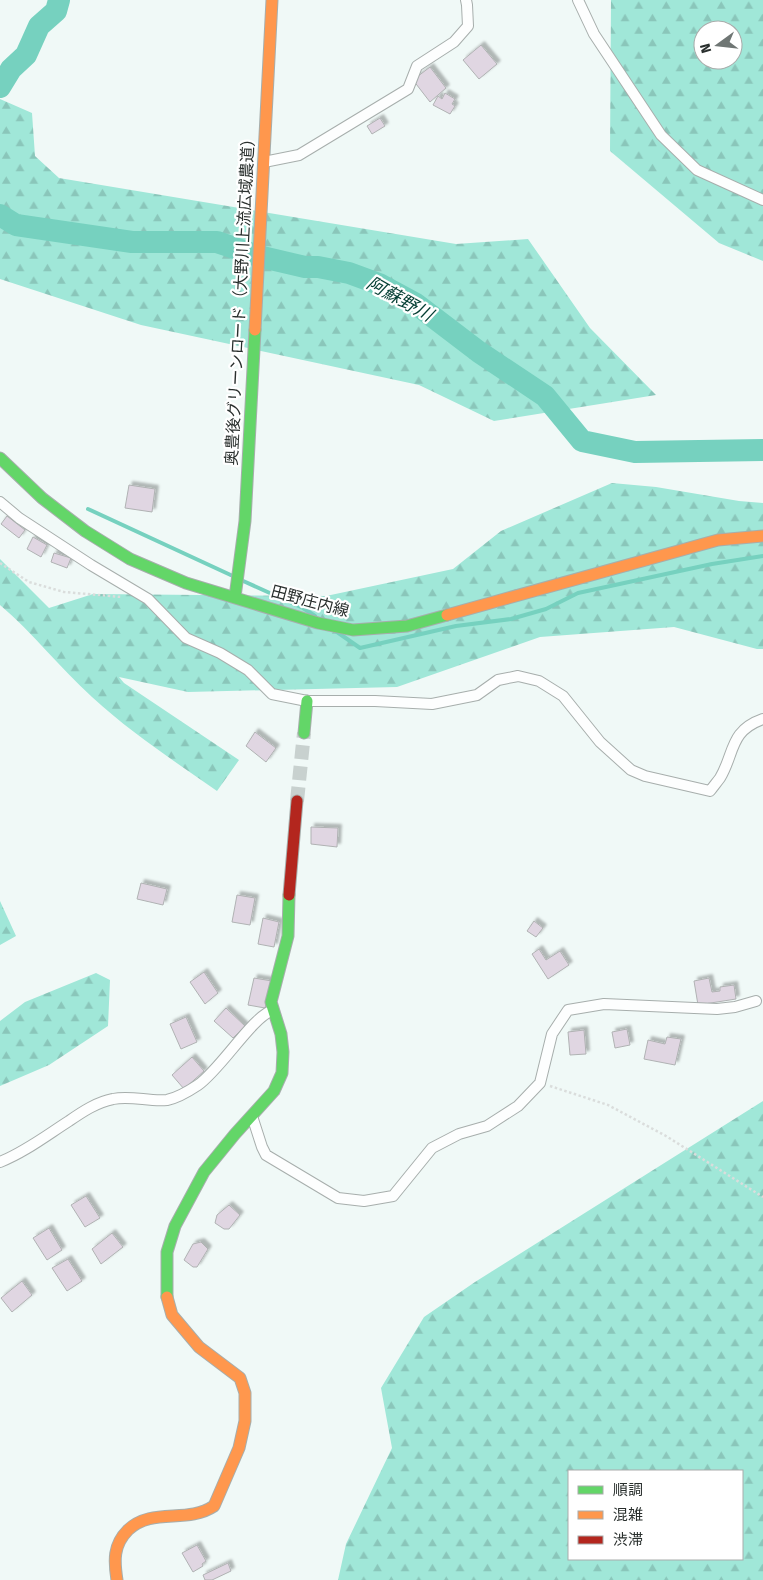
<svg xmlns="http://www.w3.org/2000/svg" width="763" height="1580" viewBox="0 0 763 1580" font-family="'Fira Sans','Noto Sans JP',sans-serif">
<defs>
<pattern id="forest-firs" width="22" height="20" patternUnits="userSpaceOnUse" patternTransform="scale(1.25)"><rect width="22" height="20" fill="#a0e7d8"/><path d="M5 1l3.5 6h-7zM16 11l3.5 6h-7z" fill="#8ac6ba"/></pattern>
<filter id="shadow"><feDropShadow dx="3.5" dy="-3.5" stdDeviation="1" flood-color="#0004"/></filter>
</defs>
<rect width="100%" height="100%" fill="#f0f9f7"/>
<path fill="url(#forest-firs)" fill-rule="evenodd" d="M611,0H763V261L719,243L610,151ZM703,30H733V60H703Z
M0,99L32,113L35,156L59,178L456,244L528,239L590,328L656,395L494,421L419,385L141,325L0,279Z
M612,483L656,487L739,501L763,503V649H757L674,627L540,637L397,687L188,692L119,677L124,683L239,760L217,791C174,761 130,732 92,697C60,668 33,633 0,605V559L49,608L93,594L326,596L453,569L501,531Z
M0,901L16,936L0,945Z
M96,973L110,980L108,1026L49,1065L0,1086V1021L25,1002Z
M763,1101V1580H338L346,1544L392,1448L381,1388L424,1317L475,1282ZM569,1471H742V1559H569Z"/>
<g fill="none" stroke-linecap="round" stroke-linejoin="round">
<path stroke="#76d1bf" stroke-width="4" d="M88,509L235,577
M241,580L303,608L315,616
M337,632L360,648L456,626L511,619L546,609L578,593L712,564L763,556"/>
<path stroke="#76d1bf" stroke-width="22" d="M0,87L11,69L26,55L39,26L56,11L59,0
M0,215L16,225L132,242H217L258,256L305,267H318L349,273L379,284L416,304L479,352L545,396L582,441L635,452L763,450"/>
</g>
<path fill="#e0d6e2" stroke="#b0b2b3" filter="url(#shadow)" d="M481,45L497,64L479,79L463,60Z
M430,67L446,88L430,102L413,80Z
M445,93L455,99L452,104L455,106L450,114L433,105L438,96L442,99Z
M380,118L385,126L372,134L367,126Z
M129,485L155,489L152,512L125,508Z
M7,516L25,530L19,538L1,524Z
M33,537L47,545L41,557L27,549Z
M54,553L71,558L67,568L51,562Z
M255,732L276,748L266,762L246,746Z
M311,827L338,828L337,847L311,844Z
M141,883L167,889L163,905L137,899Z
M237,895L255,898L250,925L232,922Z
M263,918L279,922L274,947L258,944Z
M534,921L543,928L536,937L527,931Z
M539,949L546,960L560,951L569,965L548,979L532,954Z
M204,972L218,993L205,1004L190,982Z
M254,978L272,981L265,1008L248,1005Z
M709,978L712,992L720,991V987L734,985L736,999L698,1005L694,981Z
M226,1008L245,1026L233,1038L214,1021Z
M186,1017L197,1042L181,1049L170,1024Z
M627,1029L630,1045L615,1048L612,1032Z
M584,1030L586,1054L570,1055L568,1032Z
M667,1037L681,1039L675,1065L644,1059L648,1040L665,1044Z
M192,1057L204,1071L184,1089L172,1075Z
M86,1196L100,1218L85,1227L71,1205Z
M229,1205L240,1215L229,1229H224L215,1223L217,1215Z
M49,1228L62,1250L47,1260L33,1238Z
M112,1233L123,1247L101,1264L92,1249Z
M201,1242L208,1249L197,1267H193L184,1260L193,1244Z
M68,1259L82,1281L67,1291L52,1268Z
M22,1281L32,1295L12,1312L1,1298Z
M197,1545L206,1561L202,1564L203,1566L193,1572L182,1553Z
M228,1563L231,1571L212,1580H205L203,1575Z"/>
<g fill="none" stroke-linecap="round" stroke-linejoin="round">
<path stroke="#c8d1cf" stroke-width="14" stroke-dasharray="14 7" stroke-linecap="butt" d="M297,801L304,733"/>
<g stroke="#a7aeac" stroke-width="12">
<path id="street" d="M578,0L594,34L661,135L697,170L763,200
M264,162L299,155L408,89L417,66L454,42L468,26L467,5L466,0
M0,502L19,518L91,565L148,599L186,638L220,653L248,670L272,694L307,701H375L432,704L477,695L498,680L518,676L539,681L563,696L600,742L631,770L645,776L710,791C713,787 717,782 720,778C735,753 729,731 763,719
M252,1116L262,1147L266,1155L338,1198L364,1201L393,1196L432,1148L459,1134L487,1126L518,1106L540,1083L552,1034L568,1010L604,1004L717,1009L735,1007L756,1001
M0,1162C25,1152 47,1135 69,1121C82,1112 97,1102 113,1099C131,1095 149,1102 167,1100C177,1098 189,1091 198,1085C221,1069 252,1017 273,1010"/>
</g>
<g stroke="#a7aeac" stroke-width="13">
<path id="fast" d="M0,458L42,498L85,531L130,559L186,583L318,623L353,630L407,626L447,615
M235,597L245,521L255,330
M304,733L307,701
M167,1297V1252L175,1226L204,1172L235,1134L274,1091L282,1073L283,1052L281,1034L271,1002L288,936L289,895"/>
</g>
<g stroke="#a7aeac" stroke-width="13">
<path id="slow" d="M255,330L272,0
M447,615L718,540L763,536
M117,1580C114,1561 113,1545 128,1530C152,1507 187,1524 214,1506L239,1448L245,1421V1393L240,1378L199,1347L172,1315L167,1297"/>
</g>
<g stroke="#a7aeac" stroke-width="13">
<path id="jam" d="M289,895L297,801"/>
</g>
<path stroke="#dadddc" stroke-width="2.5" stroke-dasharray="2.5 2.5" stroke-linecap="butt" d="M0,563L29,582L64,592L122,597
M550,1086L608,1105L666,1136L763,1197"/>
<use href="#street" stroke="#fdfefe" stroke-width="10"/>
<use href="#fast" stroke="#63d668" stroke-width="11"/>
<use href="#slow" stroke="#ff974d" stroke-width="11"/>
<use href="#jam" stroke="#b3261e" stroke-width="11"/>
</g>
<g text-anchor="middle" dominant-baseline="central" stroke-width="4.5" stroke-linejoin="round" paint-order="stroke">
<g font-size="16" fill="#292f2d" stroke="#fff">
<text transform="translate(240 298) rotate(-87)">奥豊後グリーンロード（大野川上流広域農道）</text>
<text transform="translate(310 601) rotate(15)">田野庄内線</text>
</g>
<g font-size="18" font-style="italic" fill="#043e33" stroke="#fff">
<text transform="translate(400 299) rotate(29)">阿蘇野川</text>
</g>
</g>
<rect x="568" y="1470" width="175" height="90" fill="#ffffff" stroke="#a9acab"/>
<rect x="578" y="1486" width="25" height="8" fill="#63d668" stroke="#a9acab"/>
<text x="613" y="1495" font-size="15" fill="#292f2d">順調</text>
<rect x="578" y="1511" width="25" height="8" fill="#ff974d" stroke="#a9acab"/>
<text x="613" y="1520" font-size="15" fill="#292f2d">混雑</text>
<rect x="578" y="1536" width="25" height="8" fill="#b3261e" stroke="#a9acab"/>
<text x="613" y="1545" font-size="15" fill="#292f2d">渋滞</text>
<g transform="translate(718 45) rotate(255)"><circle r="24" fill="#ffffff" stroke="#a9acab"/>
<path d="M0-4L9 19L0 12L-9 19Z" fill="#6f7674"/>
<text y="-8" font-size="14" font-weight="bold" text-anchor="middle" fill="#292f2d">N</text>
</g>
</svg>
